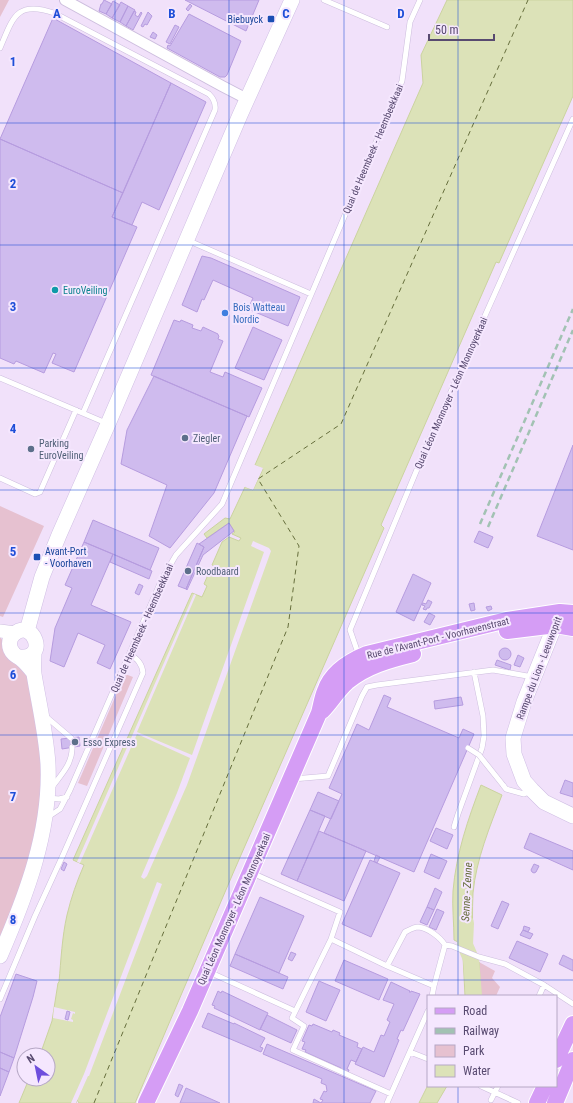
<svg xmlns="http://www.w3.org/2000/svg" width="573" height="1103" viewBox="0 0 573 1103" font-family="'Roboto Condensed',sans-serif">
<rect width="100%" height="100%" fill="#f1e1fa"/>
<path fill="#e6c1d0" d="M0,0H9L0,17Z
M0,506L44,526L3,617L0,616Z
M0,637L29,677L43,745L40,824L8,923L0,936Z
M125,674L133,677L87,786L78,783Z
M479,962L495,971L492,978L500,987L496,996H481Z"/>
<path fill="#dce2b8" stroke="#cbd39f" d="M447,0H573V96L499,263L496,262L381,525L384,528L234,871L135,1103H79L77,1100L76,1103H19L29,1079H48V1055H40L52,1021L58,983L59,982C61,960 62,937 67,915C71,898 77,881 84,865L73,860L192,593L202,597L207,586L204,584L211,568L224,574L226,570L212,565L222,542L229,537L239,541L241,538L232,534L235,532L229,523L207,538L204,534L225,518L230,519L245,487L253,490L263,469L255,465L423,83L421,55Z
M481,785L502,795C490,826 476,860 473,893C472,911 473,930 472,949L454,940C454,924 452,907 453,891C456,854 468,819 481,785Z
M463,956L479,962L481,996H465Z
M428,1085V1086H447L437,1103H419Z"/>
<path fill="#f1e1fa" d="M255,465L263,468L253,490L245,487L246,485L252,488L256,478L260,469L254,467Z
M253,541L269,548L271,551L187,785L147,876L144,879L141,877L177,793L190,758L137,734L80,863L77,862L194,594L196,595L137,732L192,755L264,552L251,546Z
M157,882L162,884L89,1076H88L76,1103H71L84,1074Z
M54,1007L75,1012V1014L73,1013L71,1019L73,1020V1022L53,1018Z"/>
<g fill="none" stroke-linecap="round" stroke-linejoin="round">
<path stroke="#dce2b8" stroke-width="16" d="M466,923L465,945L471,959L474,996"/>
<path stroke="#666e3c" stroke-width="1" stroke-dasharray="5 4" stroke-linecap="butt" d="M94,1103L288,627L299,546L258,479L341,424L528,0"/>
</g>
<path fill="#cfbbee" stroke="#b69cdf" d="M104,0L112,4L106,14L99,11L101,4H102Z
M185,0H259L246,31Z
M113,1L120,5L112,18L106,14Z
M121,2L128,6L120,22L112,18Z
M190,4L192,6L188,11L186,9Z
M128,6L135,10L126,26L120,22Z
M134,11L136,12L135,15L138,17L141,12L142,13L133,30L126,26Z
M148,12L152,16L147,25L145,24L143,27L141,26Z
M189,14L241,41L227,75L225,77H220L167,48L168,45L170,46Z
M53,18L171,83L123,193L0,139Z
M175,25L179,27L170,44L166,42Z
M153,32L157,35L155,39L150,37Z
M171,83L206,102L159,210L142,202L132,225L112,217Z
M0,139L123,193L112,217L137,227L74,372L52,363L56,354L53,353L44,373L16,361L14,364L0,358Z
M202,256L211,258L300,297L288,326L248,309L253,298L213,280L204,300L202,299L197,312L182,305Z
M174,320L180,322L181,320L193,325L192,328L201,331L203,327L218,334V335L219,336L218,339L223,341L210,372L223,377L225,372L262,388L249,417L151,375Z
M253,327L282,340L264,380L235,368Z
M154,376L247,416L214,493L170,548L149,536L167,485L121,464L127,430Z
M573,445V550L537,536Z
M93,520L159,548L150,570L84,542Z
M229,523L234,531L203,555L187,590L186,589L204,547L199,544Z
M479,531L493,537L488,548L474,542Z
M84,542L113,554L91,605L131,622L110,669L97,663L105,645L78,633L64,667L50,661L55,628L72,588L65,585Z
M197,543L204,547L186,589L178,586Z
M113,554L152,571L149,579L110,562Z
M413,574L431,583L414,621L396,612Z
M139,584L143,586L139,595L135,593Z
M428,600L432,602L429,608H427L426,610L423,609L425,606L422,605L423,603L426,604Z
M474,603L475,610L471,611L469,604Z
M491,606L492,609L488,611L486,607Z
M429,613L435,616L430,625L424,622Z
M499 654a6 6 0 1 1 12 0a6 6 0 1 1-12 0Z
M518,655L524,658L520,667L514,665Z
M497,660L511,665L510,670L495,665Z
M384,695L391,698L387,707L459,738L463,729L474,734L414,872L324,833L342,794L329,788L357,724L369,730Z
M461,697L463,705L435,709L434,701Z
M79,737L80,746L62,749L61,739Z
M565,780L573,783V797L560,793Z
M318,792L339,801L331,819L310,810Z
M310,810L325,816L297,881L281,874Z
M436,828L453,835L447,849L430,841Z
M319,831L366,851L344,901L297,881Z
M530,833L573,851V870L524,848Z
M431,854L447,861L439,879L424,872Z
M376,855L380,857L377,863L374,861Z
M370,860L400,873L371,937L342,924Z
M64,862L67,864L64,871L61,869Z
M534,864L539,866L536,872L534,873L532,872L531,870Z
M435,888L442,892L434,910L427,907Z
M260,897L304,916L279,973L235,954Z
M502,901L509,904L498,929L491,926Z
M427,907L434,910L427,925L420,922Z
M437,909L444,912L436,930L429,927Z
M524,926L530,928L528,932L523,930Z
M523,930L533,934L530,939L520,935Z
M517,941L548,954L540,972L509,958Z
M291,952L296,954L292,961L288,959Z
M235,954L288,977L283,989L230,966Z
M563,955L573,960V971L559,964Z
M344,960L388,979L379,1000L335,981Z
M16,974L37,981L33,997L14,1058L0,1052V1017Z
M319,981L340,990L326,1021L306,1012Z
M391,982L410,991L409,992H411V991L420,994L403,1031L401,1030L397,1039L399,1040L384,1077L355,1064L363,1047L374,1052L381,1035L384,1036L390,1022L387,1020L394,1004L383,1000Z
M218,991L221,993L222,991L268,1013L260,1030L214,1008L215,1006L212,1005Z
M67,1011L70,1012L68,1020L65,1019Z
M208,1013L234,1024V1023L265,1038L260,1047L263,1048L261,1052L202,1027Z
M267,1015L297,1030L291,1043L260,1029Z
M313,1024L332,1032L333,1030L340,1033L339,1035L358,1043L357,1047L362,1049L356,1062L351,1060L347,1069L349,1070L348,1073L340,1069L341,1068L305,1052L306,1050L302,1049L305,1042L302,1041L309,1025L312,1026Z
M267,1044L376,1091L370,1103H313L314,1099L321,1103L323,1100L320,1099L324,1091L326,1092L327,1091L326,1085L321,1083L322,1079L263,1054Z
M0,1052L14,1058L9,1072L0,1068Z
M0,1068L9,1072L0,1096Z
M179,1084L183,1086L178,1097L175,1095Z
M186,1088L220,1103H180Z"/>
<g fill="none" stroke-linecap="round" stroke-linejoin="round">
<g stroke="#cdbede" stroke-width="6">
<path id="service" d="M324,0L387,27
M0,48C13,18 16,0 54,13L209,94C214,99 216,104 215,110L83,413
M187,240L311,294
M0,378L106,423
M0,478L35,494L40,492L76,410
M359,656L350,630L428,443L573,119
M44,715L71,738
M293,779L328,776L362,696L367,687L377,685L493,670L533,677
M503,785L506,789L524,794L531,791
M52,787C61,775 73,763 72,747
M48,798L59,799L67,797
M48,817L60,809L70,790L162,579L176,555L222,504L402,81L410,22L420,0
M454,827L458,814L482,748L484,736L483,716L474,672
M252,873L340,912L331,939L387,966L434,986L432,996
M331,939L292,1018L304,1026L293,1050L391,1094
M445,945L452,946L479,957L505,964L544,985L573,1004
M387,966L405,932C409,930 414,927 418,927C428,928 440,937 445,945L434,986
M209,972L295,1011
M539,996L544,985
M0,999L35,916L63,855L143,673C142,663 137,659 130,654
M410,1052L428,1059
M481,1086L518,1103
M491,1100L498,1086
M387,1103L428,1011"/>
</g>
<g stroke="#cdbede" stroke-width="12">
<path id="minor" d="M65,0L222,86L247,99"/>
</g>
<g stroke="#cdbede" stroke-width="14">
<path id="tertiary" d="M0,631L15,633"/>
</g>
<g stroke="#d0bfe4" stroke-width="16">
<path id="secondary" d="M559,615L524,702L513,738L514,754L524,781L532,790L544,802L573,816
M27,631L42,577L59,535L108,424L240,115L292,0
M19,657C50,660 33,617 14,634C8,639 8,648 14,654C16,656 19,657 21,659C26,663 30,668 34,673
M0,956C26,896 51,831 48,764C46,733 39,704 34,674C33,667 34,659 34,652"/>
</g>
<g stroke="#fff" stroke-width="18">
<path id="primary" d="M507,631L556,625L573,628
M322,711C331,702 337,691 347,682C366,666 389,660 413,654
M556,1060L573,1024
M146,1103L190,1011L319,713C321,706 322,698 325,691C331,673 350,661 367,654L507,620L560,612L573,613
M537,1103L545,1086
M555,1103L573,1060"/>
</g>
<use href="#service" stroke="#fff" stroke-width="5"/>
<use href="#minor" stroke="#fff" stroke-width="10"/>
<use href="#tertiary" stroke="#fff" stroke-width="13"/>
<use href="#secondary" stroke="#fff" stroke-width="15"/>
<use href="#primary" stroke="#d59df5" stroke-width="16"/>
<path stroke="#a2c2b3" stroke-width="2.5" stroke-dasharray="6 4" stroke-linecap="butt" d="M480,524L573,309
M488,527L573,330"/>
<g stroke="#cdbede" stroke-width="6" stroke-linecap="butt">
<path id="service-bridge" d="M468,748L479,755L503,785"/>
</g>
<use href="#service-bridge" stroke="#fff" stroke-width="5"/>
</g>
<path fill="none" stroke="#1d4ed8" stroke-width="1" stroke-opacity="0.55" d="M115,0V1103M229,0V1103M344,0V1103M458,0V996M0,123H573M0,245H573M0,368H573M0,490H573M0,613H573M0,735H573M0,858H573M0,980H573M458,1086V1103"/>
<g fill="#1a4fb4" stroke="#f5e7fe" stroke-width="1.5">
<rect x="267" y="15" width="8" height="8" rx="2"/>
<rect x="33" y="553" width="8" height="8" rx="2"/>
</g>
<circle fill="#0f9aa8" stroke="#f5e7fe" stroke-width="1.5" cx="55" cy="290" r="4"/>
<circle fill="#3f7fe0" stroke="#f5e7fe" stroke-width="1.5" cx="225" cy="313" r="4"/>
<g fill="#5c6f8a" stroke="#f5e7fe" stroke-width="1.5">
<circle cx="185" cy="438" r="4"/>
<circle cx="31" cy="449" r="4"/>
<circle cx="188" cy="571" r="4"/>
<circle cx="75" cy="742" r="4"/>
</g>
<g text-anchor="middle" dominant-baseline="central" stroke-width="4" stroke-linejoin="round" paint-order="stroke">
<g font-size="10" fill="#164399" stroke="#f5e7fe" text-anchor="end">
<text x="263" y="19">Biebuyck</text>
<text x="45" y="551" text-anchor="start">Avant-Port<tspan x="45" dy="12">- Voorhaven</tspan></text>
</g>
<g font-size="10" fill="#584a70" stroke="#f5e7fe">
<text transform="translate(373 149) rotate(-67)">Quai de Heembeek - Heembeekkaai</text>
<text transform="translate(451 393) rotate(-66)">Quai Léon Monnoyer - Léon Monnoyerkaai</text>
<text transform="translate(142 628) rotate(-66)">Quai de Heembeek - Heembeekkaai</text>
<text transform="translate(438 638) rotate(-14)">Rue de l'Avant-Port - Voorhavenstraat</text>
<text transform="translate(539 668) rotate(-69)">Rampe du Lion - Leeuwoprit</text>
<text transform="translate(234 909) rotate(-66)">Quai Léon Monnoyer - Léon Monnoyerkaai</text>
</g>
<g font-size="10" fill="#0d838f" stroke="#f5e7fe" text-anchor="start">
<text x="63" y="290">EuroVeiling</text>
</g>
<g font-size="10" fill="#366cbe" stroke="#f5e7fe" text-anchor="start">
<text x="233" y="307">Bois Watteau<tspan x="233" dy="12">Nordic</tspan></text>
</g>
<g font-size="10" fill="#4e5e75" stroke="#f5e7fe" text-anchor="start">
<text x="193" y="438">Ziegler</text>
<text x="39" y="443">Parking<tspan x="39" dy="12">EuroVeiling</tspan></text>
<text x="196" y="571">Roodbaard</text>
<text x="83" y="742">Esso Express</text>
</g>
<g font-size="11" font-style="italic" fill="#666e3c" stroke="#f5e7fe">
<text transform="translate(467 892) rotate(-87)">Senne - Zenne</text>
</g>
</g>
<g font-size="13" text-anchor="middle" font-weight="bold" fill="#1d4ed8" stroke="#f5e7fe" stroke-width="4" stroke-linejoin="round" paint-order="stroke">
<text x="57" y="18">A</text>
<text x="172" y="18">B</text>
<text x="286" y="18">C</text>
<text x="401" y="18">D</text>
<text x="13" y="66">1</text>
<text x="13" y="188">2</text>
<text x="13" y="311">3</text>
<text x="13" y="433">4</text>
<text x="13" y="556">5</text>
<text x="13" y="679">6</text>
<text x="13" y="801">7</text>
<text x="13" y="924">8</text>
</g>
<rect x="427" y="995" width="130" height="92" fill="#f5e7fe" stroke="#b6a8c5"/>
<rect x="435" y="1008" width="20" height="6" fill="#d59df5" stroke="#b6a8c5"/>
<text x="463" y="1015" font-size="12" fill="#584a70">Road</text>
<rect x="435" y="1028" width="20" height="6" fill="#a2c2b3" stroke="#b6a8c5"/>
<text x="463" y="1035" font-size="12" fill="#584a70">Railway</text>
<rect x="435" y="1045" width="20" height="12" fill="#e6c1d0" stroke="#b6a8c5"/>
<text x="463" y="1055" font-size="12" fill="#584a70">Park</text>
<rect x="435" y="1065" width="20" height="12" fill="#dce2b8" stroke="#b6a8c5"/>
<text x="463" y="1075" font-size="12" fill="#584a70">Water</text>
<g transform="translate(36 1067) rotate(327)"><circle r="19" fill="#f5e7fe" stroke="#b6a8c5"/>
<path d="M0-3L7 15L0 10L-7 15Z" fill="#6e4edd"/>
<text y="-6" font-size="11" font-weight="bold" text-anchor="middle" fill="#584a70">N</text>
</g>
<path d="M429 34v6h65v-6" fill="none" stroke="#584a70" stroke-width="2"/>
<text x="435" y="34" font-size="12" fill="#584a70" stroke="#f5e7fe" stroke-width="3" paint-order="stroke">50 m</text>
</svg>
